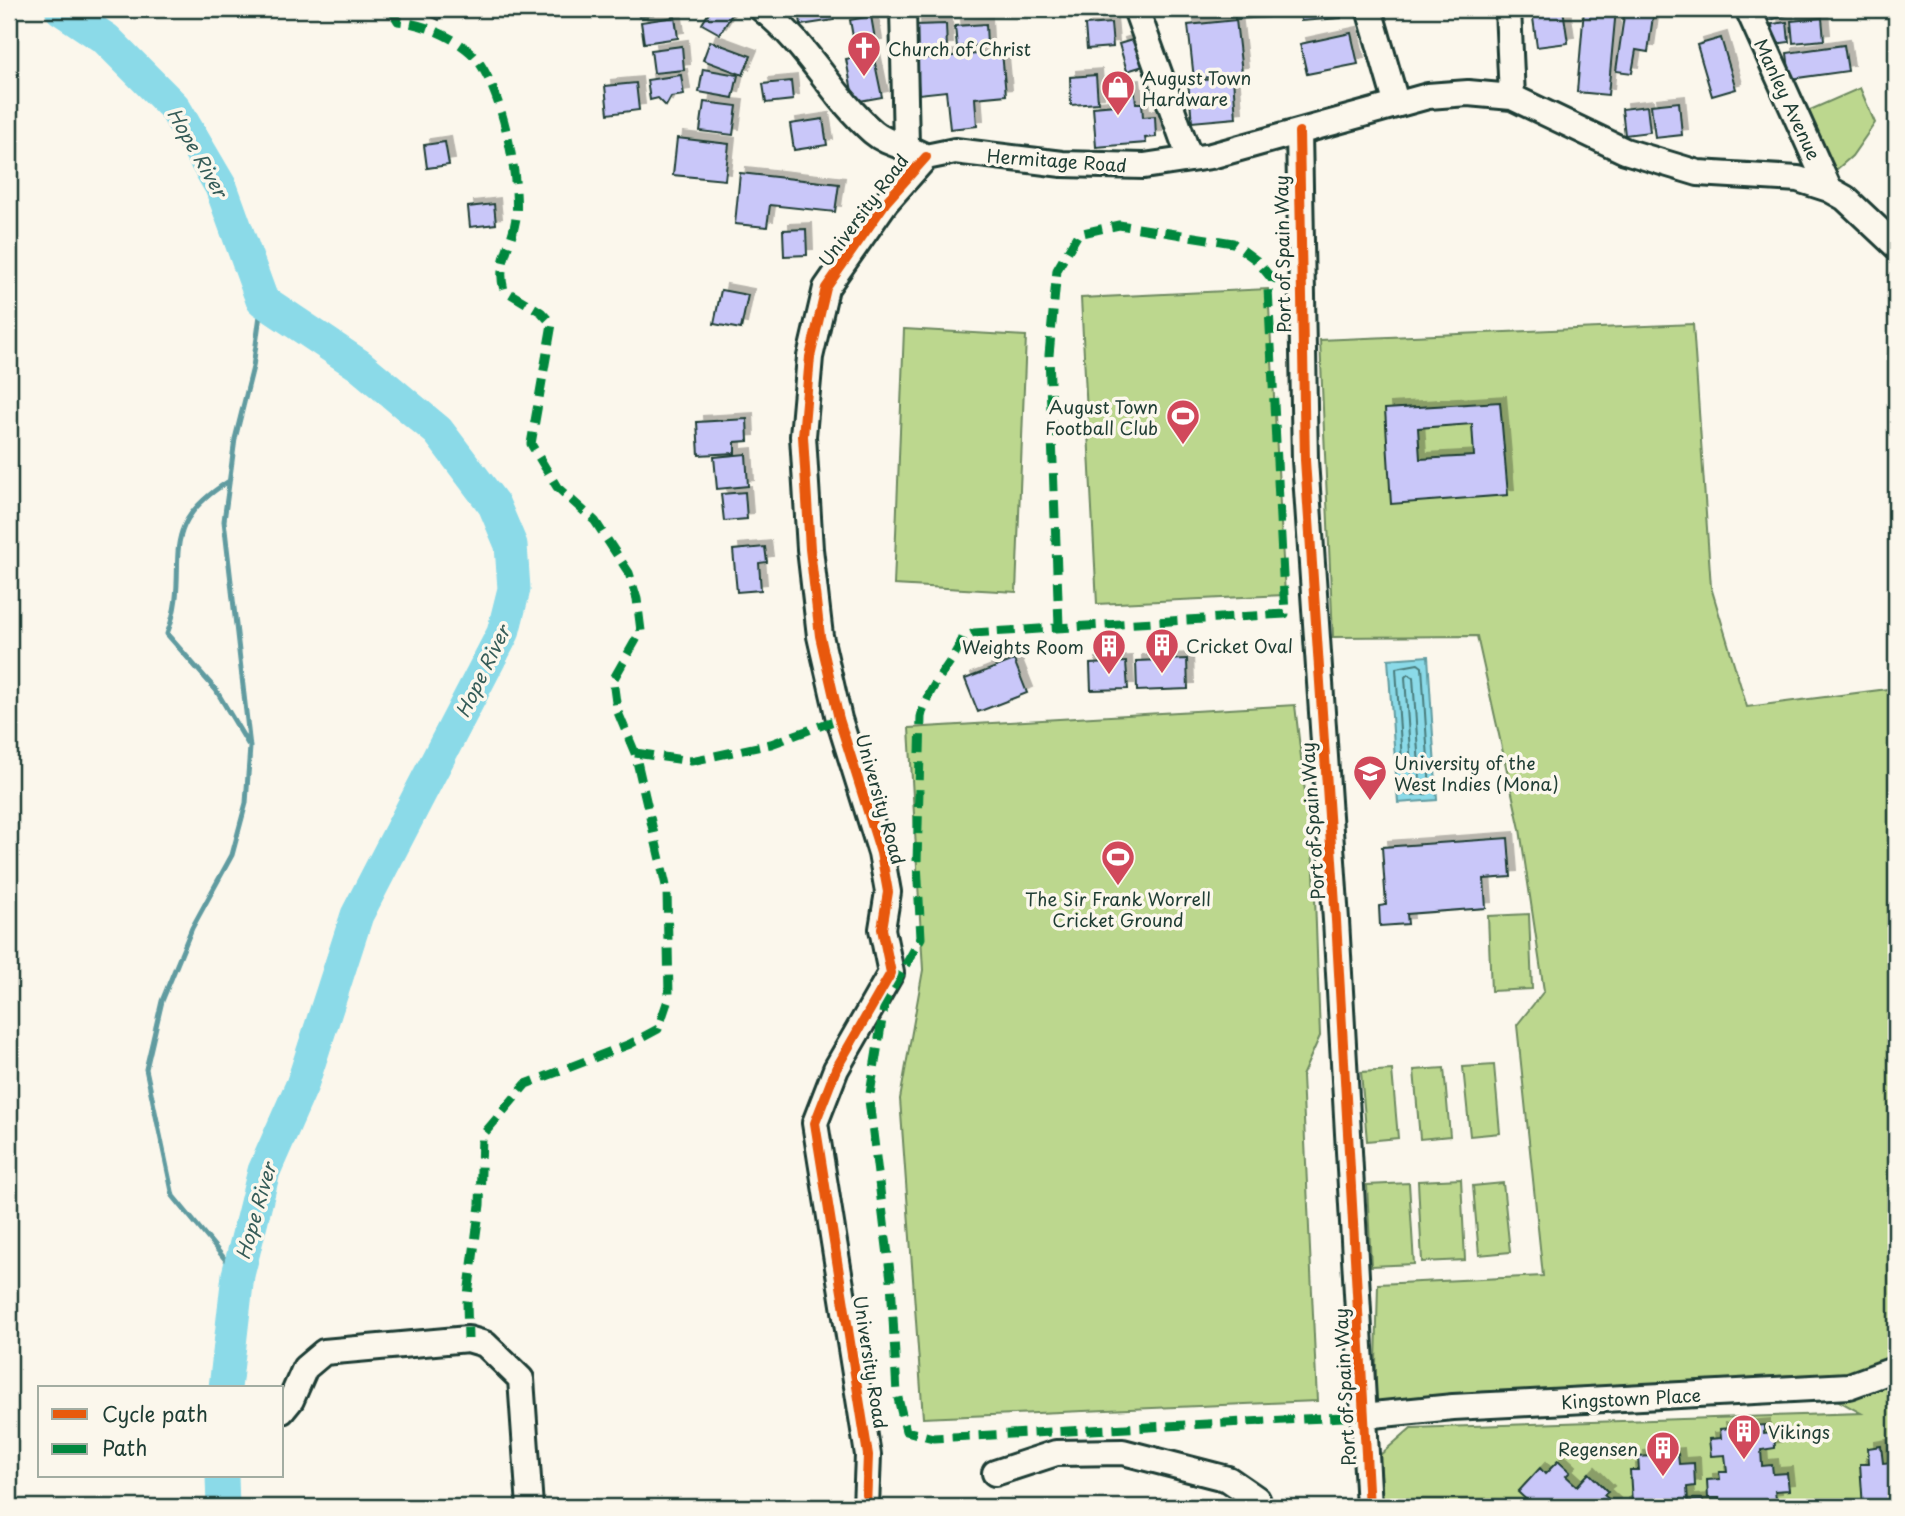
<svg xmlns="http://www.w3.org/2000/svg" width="1905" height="1516" viewBox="0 0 1905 1516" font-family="'Playpen Sans',sans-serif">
<defs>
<filter id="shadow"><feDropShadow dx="6" dy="-6" stdDeviation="0" flood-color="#0004"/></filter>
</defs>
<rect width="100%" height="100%" fill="#fbf7ec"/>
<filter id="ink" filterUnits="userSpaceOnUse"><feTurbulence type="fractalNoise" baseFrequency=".0143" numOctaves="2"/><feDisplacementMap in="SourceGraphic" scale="14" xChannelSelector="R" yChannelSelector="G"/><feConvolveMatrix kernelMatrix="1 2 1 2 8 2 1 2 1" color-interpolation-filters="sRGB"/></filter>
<g filter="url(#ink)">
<path fill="#bcd78e" stroke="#6e8a61" stroke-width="2" d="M1860,88L1875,123L1852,156L1828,177L1794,117Z
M1268,289L1285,595L1097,604L1081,298Z
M1693,324L1711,587L1747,707L1896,688V1432H1894L1896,1434V1507H1383L1380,1455L1411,1428L1861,1413L1792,1375L1375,1404L1378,1284L1543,1276L1517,1025L1544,991L1520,829L1477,636L1333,637L1320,340Z
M904,329L1026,336L1016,592L894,585Z
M1295,705L1314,870L1320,1036L1302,1076L1317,1401L923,1418L900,1099L923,970L909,728Z
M1529,914L1532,989L1491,991L1488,916Z
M1494,1065L1500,1133L1470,1136L1463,1067Z
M1444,1068L1450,1136L1420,1139L1414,1070Z
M1392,1070L1398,1138L1367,1141L1361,1072Z
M1461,1179L1465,1260L1422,1262L1418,1181Z
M1409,1183L1414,1264L1371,1266L1367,1185Z
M1503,1183L1510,1252L1479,1255L1473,1186Z"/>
<path fill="#8bdae8" stroke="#609ba0" stroke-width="2" d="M1428,656L1437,800L1398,803L1388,659Z"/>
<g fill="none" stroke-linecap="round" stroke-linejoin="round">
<path stroke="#4a7c7c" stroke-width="2" d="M1418,664L1422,667L1430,790L1427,794L1407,795L1404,792L1396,668Z
M1408,674L1413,677L1420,782L1417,785L1412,782L1405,677Z"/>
<path stroke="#609ba0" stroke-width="5" d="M229,481C149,531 194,565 167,634L216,690L248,744
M238,1275L173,1196L146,1069L162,1001L192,928L232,855L246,803L250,747L224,521L235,439L253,367L262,300"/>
<path stroke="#8bdae8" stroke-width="33" d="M61,9L106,39L174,107L221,187L262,300L359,365L438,431L494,505L511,545L514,589L503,633L357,915L302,1085L264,1171L238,1275L225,1388
M222,1476L223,1507"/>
</g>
<path fill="#c9c7f9" stroke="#1f3d34" stroke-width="2" fill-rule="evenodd" filter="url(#shadow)" d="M426,9H445L439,20L424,13Z
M637,9H672V11L639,17Z
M711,9L734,11L720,34L702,24Z
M799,9H832L834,20L801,25Z
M1234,9H1267L1268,17L1235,19Z
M1300,9H1340L1341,18L1301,21Z
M1563,9L1568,43L1537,47L1532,11Z
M1584,9H1616L1608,95L1577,92Z
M1625,9H1654L1648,52L1636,50L1632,73L1616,71Z
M1763,9H1803V10L1767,21Z
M1875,9H1896V13L1876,16Z
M871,16L876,45L855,48L850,20Z
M675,17L678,38L644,43L641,22Z
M1822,18L1824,40L1793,43L1791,21Z
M1236,20L1242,73L1194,79L1188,25Z
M1787,22L1789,42L1774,44L1772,24Z
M1111,23L1113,47L1087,49L1085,25Z
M946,24L947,49L916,50L915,25Z
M986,24L987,45L957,47L955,26Z
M1351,33L1358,64L1307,74L1300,44Z
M1142,37L1150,64L1127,71L1119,44Z
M1721,38L1736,89L1712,96L1697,45Z
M710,41L751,56L743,75L703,60Z
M1844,45L1848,71L1790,79L1787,53Z
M682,46L684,70L654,73L651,50Z
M1002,52L1006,95L975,98L977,126L950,129L946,91L919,94L916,59Z
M873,54L882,97L854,102L846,59Z
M703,69L738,75L733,98L699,92Z
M681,75L684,95L671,97L666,106L658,98L650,100L647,80Z
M1096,75L1098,103L1071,105L1070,77Z
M1233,78L1236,118L1192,122L1188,81Z
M791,81L793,100L766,103L763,84Z
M636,83L639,110L608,114L605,86Z
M1134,86L1136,103H1142L1143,117L1155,116L1156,137L1145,138L1146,143L1096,147L1093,107L1115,105L1114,88Z
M704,102L737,106L733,135L700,131Z
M1679,102L1682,135L1655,138L1651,105Z
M1647,106L1650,132L1625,135L1622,109Z
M823,119L827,145L794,150L790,124Z
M677,138L729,144L725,180L673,175Z
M445,142L449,165L427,168L424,145Z
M740,173L839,184L835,212L770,205L767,227L735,224Z
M494,204L496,224L470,227L468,207Z
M806,229L807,255L784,256L783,230Z
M721,290L748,295L741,329L714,324Z
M1500,402L1508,495L1391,504L1385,409ZM1472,424L1474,456L1420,459L1418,428Z
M747,419L748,441L735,442V453L699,455L697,422Z
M746,454L748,486L717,489L714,457Z
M745,492L747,519L724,521L721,494Z
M765,547L767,562L759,563L761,590L737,592L733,550Z
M1187,659L1188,689L1137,691L1136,661Z
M1014,660L1027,693L978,712L965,679Z
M1126,662L1128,689L1091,690L1090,664Z
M1508,838L1511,877L1484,879L1486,908L1407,914L1408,924L1380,926L1379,906L1386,905L1382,847Z
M1764,1425V1434L1774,1433L1775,1448L1761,1450L1762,1466L1772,1465L1773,1474L1787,1473L1789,1490L1775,1491L1776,1499L1719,1505V1498H1708L1707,1480L1720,1479L1719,1472H1727L1725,1455L1711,1456L1709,1439L1721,1438L1720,1429Z
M1881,1446L1883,1463L1893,1462L1896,1471V1507H1863L1860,1464H1869L1868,1448Z
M1678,1454L1679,1464L1694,1463L1695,1486L1687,1487L1688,1501L1703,1500L1704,1507H1623V1504L1632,1503L1630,1470H1639L1638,1457Z
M1558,1461L1570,1472L1566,1476L1577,1486L1589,1473L1608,1492L1604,1495L1614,1504L1611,1507H1534L1518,1492L1540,1468L1545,1474Z"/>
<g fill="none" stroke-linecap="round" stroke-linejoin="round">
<g stroke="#1f3d34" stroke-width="30">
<path id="minor" d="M762,9C809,46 830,94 873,132C888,145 908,146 926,157
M903,9L906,145
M1136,9L1190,159
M1369,9L1396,102
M1508,9L1512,97
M1748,9L1829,189
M1299,132L1305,460L1336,920L1369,1507
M926,157L955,151L1062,164L1144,166L1211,156L1428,96L1468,93L1512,97L1625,151L1698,173L1798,179L1829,189L1845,198L1896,246
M282,1411L291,1400L305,1368L324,1352L468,1339L485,1344L521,1379L530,1507
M1363,1416L1453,1407L1849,1386L1896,1369
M995,1473L1056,1453L1123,1452L1228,1479L1257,1499L1260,1507
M866,1507L868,1455L815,1123L836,1069L891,973L882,929L888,892L881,853L839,719L820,636L810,549L803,436L810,357L826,288L886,202L926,157"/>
</g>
<use href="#minor" stroke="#fbf7ec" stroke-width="24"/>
<path stroke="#00873e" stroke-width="9" stroke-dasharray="18 9" stroke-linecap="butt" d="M391,9L398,21C424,25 449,34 470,52C501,79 520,178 516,218C512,246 496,262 504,290L541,312L552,324L531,444L557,487L595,521L629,573L637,599L641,631L613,680L617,710L635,753L667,890L669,997L658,1029L630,1044L526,1084L482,1136L480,1205L467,1302L468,1339
M1059,626L1049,355L1057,270L1078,234L1119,225L1233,243L1256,260L1272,279L1268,289L1285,614L974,633L963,638C950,668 928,685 921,717L917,862L921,938L885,1001L869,1100L891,1280L897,1394L906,1431L933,1438L1363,1416
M635,753L691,761L771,744L839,719"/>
<g stroke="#fbf7ec" stroke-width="15">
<path id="cycleway" d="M1299,132L1305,460L1336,920L1369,1507
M866,1507L868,1455L815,1123L836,1069L891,973L882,929L888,892L881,853L839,719L820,636L810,549L803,436L810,357L826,288L886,202L926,157"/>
</g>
<use href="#cycleway" stroke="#e8590c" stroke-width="10"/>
</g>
</g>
<defs>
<g id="church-pin" transform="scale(1.75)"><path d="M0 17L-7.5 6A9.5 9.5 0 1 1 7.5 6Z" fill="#d1495b" stroke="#fbf7ec"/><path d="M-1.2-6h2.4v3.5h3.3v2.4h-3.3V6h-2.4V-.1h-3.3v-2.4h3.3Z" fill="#fff"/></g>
<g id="shop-pin" transform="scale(1.75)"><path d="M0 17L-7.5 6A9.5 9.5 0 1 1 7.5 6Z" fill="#d1495b" stroke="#fbf7ec"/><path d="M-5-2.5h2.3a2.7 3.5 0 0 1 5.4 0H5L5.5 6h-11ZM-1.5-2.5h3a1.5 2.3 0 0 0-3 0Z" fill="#fff"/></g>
<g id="stadium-pin" transform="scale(1.75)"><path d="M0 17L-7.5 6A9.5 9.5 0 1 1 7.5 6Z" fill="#d1495b" stroke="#fbf7ec"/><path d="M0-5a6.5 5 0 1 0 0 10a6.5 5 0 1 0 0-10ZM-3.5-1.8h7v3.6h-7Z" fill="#fff"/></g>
<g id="building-pin" transform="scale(1.75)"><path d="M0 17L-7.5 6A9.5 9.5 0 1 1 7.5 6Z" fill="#d1495b" stroke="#fbf7ec"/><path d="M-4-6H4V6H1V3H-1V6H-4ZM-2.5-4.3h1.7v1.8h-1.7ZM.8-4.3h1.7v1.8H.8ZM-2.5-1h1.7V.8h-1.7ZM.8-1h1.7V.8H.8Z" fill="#fff"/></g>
<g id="university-pin" transform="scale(1.75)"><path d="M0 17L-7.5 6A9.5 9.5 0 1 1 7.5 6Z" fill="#d1495b" stroke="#fbf7ec"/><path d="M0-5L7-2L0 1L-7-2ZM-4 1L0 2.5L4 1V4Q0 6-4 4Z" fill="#fff"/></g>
</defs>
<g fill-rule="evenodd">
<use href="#church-pin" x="864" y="48"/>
<use href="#shop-pin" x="1118" y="87"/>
<use href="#stadium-pin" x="1183" y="416"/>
<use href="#building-pin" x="1162" y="645"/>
<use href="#building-pin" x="1109" y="646"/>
<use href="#university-pin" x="1370" y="772"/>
<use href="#stadium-pin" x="1118" y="857"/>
<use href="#building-pin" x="1744" y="1431"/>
<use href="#building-pin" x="1663" y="1448"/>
</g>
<g text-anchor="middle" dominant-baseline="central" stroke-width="7" stroke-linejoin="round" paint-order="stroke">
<g font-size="18" fill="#1f3d34" stroke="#fbf7ec" text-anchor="start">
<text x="888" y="48">Church of Christ</text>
<text x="1142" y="77">August Town<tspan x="1142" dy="21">Hardware</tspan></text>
<text x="1158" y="406" text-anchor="end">August Town<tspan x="1158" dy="21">Football Club</tspan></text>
<text x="1186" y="645">Cricket Oval</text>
<text x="1084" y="646" text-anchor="end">Weights Room</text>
<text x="1394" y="762">University of the<tspan x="1394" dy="21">West Indies (Mona)</tspan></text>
<text x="1118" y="898" text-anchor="middle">The Sir Frank Worrell<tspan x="1118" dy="21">Cricket Ground</tspan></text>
<text x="1768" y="1431">Vikings</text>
<text x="1638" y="1448" text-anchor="end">Regensen</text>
</g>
<g font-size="18" fill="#1f3d34" stroke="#fbf7ec">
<text transform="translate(1788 99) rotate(65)">Manley Avenue</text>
<text transform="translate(1057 160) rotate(4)">Hermitage Road</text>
<text transform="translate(863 210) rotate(-53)">University Road</text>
<text transform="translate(1282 254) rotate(-91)">Port of Spain Way</text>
<text transform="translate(881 799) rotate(74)">University Road</text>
<text transform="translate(1312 821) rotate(-94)">Port of Spain Way</text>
<text transform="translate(871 1362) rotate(81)">University Road</text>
<text transform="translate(1344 1387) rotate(-93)">Port of Spain Way</text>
<text transform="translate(1631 1398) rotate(-3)">Kingstown Place</text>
</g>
<g font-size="19" font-style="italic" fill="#355c58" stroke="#fbf7ec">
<text transform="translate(198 152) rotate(60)">Hope River</text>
<text transform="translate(482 671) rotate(-64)">Hope River</text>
<text transform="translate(255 1211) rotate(-74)">Hope River</text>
</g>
</g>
<rect width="1905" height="1516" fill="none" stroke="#fbf7ec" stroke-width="35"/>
<rect x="18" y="18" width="1870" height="1481" fill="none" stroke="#1f3d34" stroke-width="2.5" filter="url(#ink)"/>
<rect x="38" y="1386" width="245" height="91" fill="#fbf7ec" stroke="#a3ada2" stroke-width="2"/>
<rect x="52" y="1409" width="35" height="10" fill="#e8590c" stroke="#a3ada2" stroke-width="2"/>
<text x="102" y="1422" font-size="21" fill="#1f3d34">Cycle path</text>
<rect x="52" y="1444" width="35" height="10" fill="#00873e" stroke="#a3ada2" stroke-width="2"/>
<text x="102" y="1456" font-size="21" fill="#1f3d34">Path</text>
</svg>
